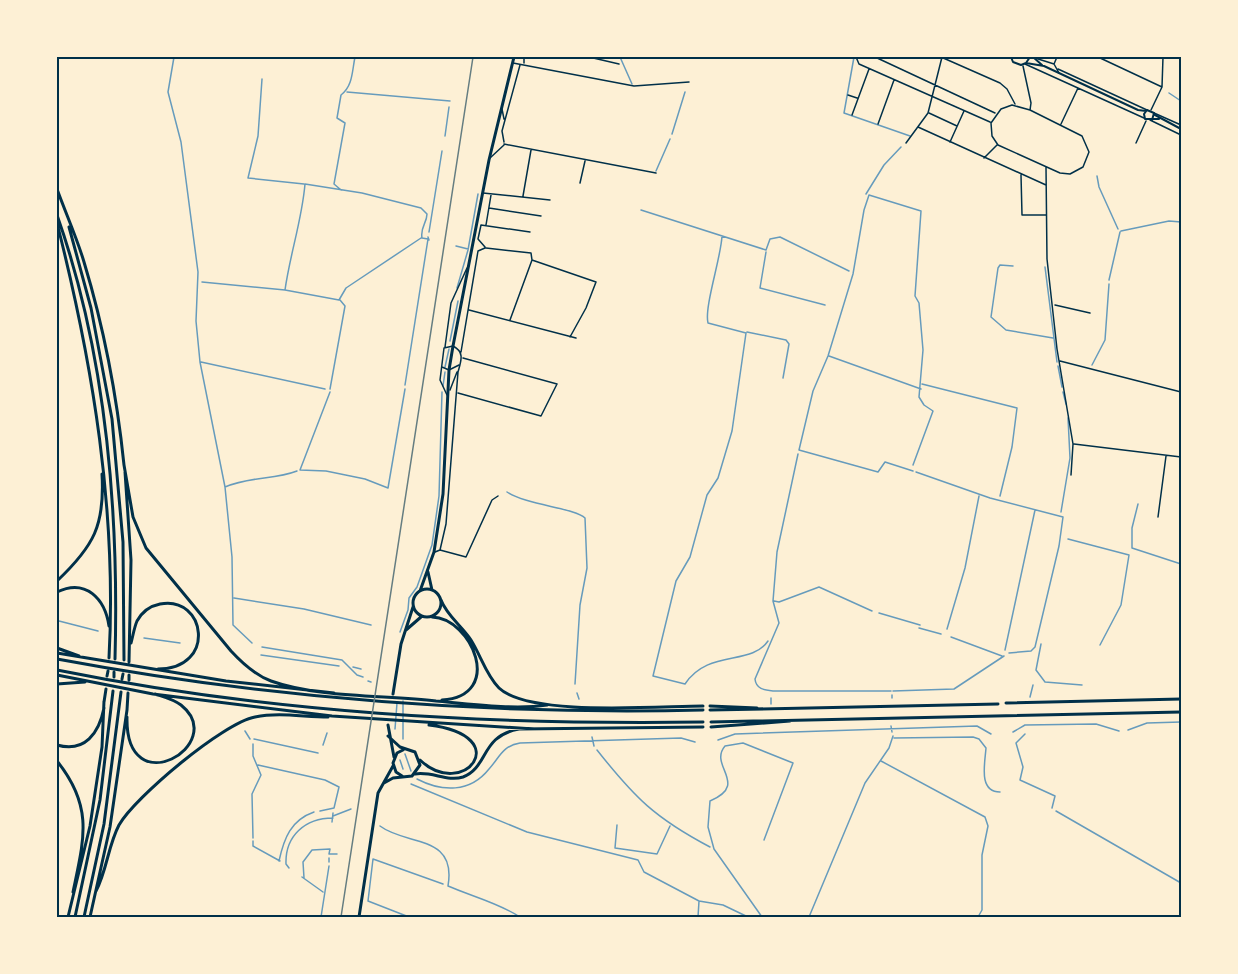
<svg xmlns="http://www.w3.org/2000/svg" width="1238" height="974" viewBox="0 0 1238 974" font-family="'Exo 2',sans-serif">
<rect width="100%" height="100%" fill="#fdf0d5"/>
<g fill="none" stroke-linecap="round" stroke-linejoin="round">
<path stroke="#669bbc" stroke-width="1.5" d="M174,57L168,92L181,142L198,272L196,321L200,362L225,487L232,557L233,625L252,643
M620,57L632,84
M854,57L844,113L910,136
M262,79L258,136L248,178L304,184
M347,92L450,101
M1169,93L1181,101
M672,134L685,92
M445,136L449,107
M656,171L670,139
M1097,176L1099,187L1118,229
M341,190L334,184L345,123L337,118L341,95C353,86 352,71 355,57
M866,194L884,165L901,147
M641,210L766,250L770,239L780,237L849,271
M1121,231L1169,221L1181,222
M429,232L442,151
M722,236C721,258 704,307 708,323L746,333L732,431L718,478L707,495L690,557L676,581L653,676L685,684C708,649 751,666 768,641
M428,237L429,240
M456,246L468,249
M766,252L760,288L825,305
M1013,266L1000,265L998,268L991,317L1006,330L1053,338
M1045,267L1057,362
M1109,280L1120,232
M202,282L285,290C290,254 302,220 305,184L362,193L421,208L427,214C427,223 420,227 422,238L428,239L405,385
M457,288L468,250L478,194
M285,290L339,300L346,288L421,238
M747,332L786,340L789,344L783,378
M450,341L458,301
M829,356L921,389
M201,362L325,389
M1092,365L1105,340L1109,284
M1058,366L1062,387
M445,367L449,349
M922,384L1017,408L1012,447L1000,496
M443,386L445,372
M330,389L345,306L340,300
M330,392L300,470L326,471L365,479L388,488L405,389
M1063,392L1066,404
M798,454L777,552L773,601L779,623L755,679C756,689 764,690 773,691H891
M913,471L885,462L878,472L799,450L813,391L828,356L853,274L864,210L869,195L921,211L915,296L919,303L923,350L919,397L924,405L933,411L913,465
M916,472L990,498L1063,517L1059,546L1035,647L1031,651L1009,653
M225,487C251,476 274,480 297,471
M507,492C526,505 575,508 585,518L587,568L580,605L575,684
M1138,504L1132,528V548L1181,564
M1061,512L1070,458L1068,418
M1068,539L1129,555L1121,605L1100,645
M234,598L304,609L371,625
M774,601L779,602L819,587L872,611
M879,613L920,625
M59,621L98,631
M919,628L941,634
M947,629L965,568L979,496
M400,632L408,610L409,598L417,587L432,545L439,496L442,392
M951,637L1002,656
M144,638L180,643
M1041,644L1036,670L1045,682L1082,685
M262,647L342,660L357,675L363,677
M1005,650L1035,510
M261,655L339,666
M353,667L361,669
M368,681L371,682
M893,691L954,689L1004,656
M577,693L579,699
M1030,697L1033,685
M771,698V704
M892,698V695
M891,726L892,732
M395,729L397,703
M1128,730L1147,723L1181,722
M245,731L250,739
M1013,732L1025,725L1096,724L1119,731
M1025,734L1016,743L1023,767L1020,780L1055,796L1052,808
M592,737L594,746
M894,738L973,737L979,739L986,748C985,763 978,792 1000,792
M254,739L318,753
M403,739V701
M718,740L735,734L977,726L991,734
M253,744V756L261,775L252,794L253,838
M323,745L327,733
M597,750C635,798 655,818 710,847
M405,754L411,771
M400,760L403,769
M881,761L985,817L988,826L982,855V910L978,917
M258,765L325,780L339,787L334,808L320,811
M417,779C442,792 470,793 489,769C500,757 502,746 520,743L681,738L695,742
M411,784L527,832L638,860L644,872L699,901L698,917
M1056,811L1181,883
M333,816L351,809
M332,822L333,813
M617,825L615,848L657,854L670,826
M380,826C406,846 457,834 448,886C471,896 499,903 520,917
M253,841V846L280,861
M279,861C284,838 291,820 314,812
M329,862V858
M289,868L286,864C285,836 305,818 333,818
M302,877L323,892
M304,878L303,862L312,850L330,849L329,854H337
M699,901L723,905L748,917
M321,917L329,866
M409,917L368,901L373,859L443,884
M535,917H548
M762,917L714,849L708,827L710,801C750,784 708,766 725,746L743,743L793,763L764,840
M809,917L865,783L889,748L893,736"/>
<path stroke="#003049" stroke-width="1.5" d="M929,113L957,126
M950,142L964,111"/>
<path stroke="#003049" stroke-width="1.5" d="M589,57L619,64
M856,57L859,64L990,122
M875,57L995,113
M941,57L1000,83L1007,89L1015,104
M1098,57L1162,87
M1035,58L1054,64
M513,63L634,86L689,82
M524,63V57
M1025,64L1144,118
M1054,64L1059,73
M1054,64L1057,57
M1023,66L1031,103L1030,110
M1058,69L1147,110
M848,95L857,98
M1012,105L1030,110L1082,136L1089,152L1083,167L1070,174L1060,173L998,145L992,136L991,123L1001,109Z
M502,109L504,119
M1151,110L1162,87L1163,57
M1154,113L1181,125
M852,115L869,69
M1150,120L1181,135
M878,124L894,80
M1061,124L1078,88
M918,127L1046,185
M504,142L502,131L520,65
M906,143L928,113L942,57
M1136,143L1146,121
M504,144L656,173
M490,158L504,145
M984,158L997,145
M1046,167L1047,259L1057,349L1073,444L1071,475
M1021,175L1022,215H1046
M580,183L585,161
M483,193L550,200
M523,196L531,150
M489,208L541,216
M486,225L491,195
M485,247L478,239L481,225L530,232
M486,248L531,253L532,260L596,282L586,308L570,337
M1055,305L1090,313
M469,310L576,338
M510,320L532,260
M445,347L451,303L467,268
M461,352L478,251L485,248
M1060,361L1181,392
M442,367L449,370L459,365
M450,390L457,372
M458,393L541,416L557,384L463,358
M1074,444L1181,457
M1158,517L1166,456
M440,550L446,524L458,372C461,361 465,352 453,346L444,348L440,380L447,395
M435,552L440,550L466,557L492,500L498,496"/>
<path stroke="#003049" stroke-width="2" d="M1011,57L1013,62L1021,65L1026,63L1030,57
M1033,57L1042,65
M1026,63L1044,66L1138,110L1146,111
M1155,115L1181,129
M1152,120L1154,113L1147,110L1144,114L1145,119H1159"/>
<path stroke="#003049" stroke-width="3" d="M428,572L432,590
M413 603a14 14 0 1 1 28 0a14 14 0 1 1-28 0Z
M420,591L434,552L443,494L449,370L453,346L489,160L514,57
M406,630L421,617
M393,694L401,644L413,607
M388,725L394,757
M402,776L396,772L393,763L397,753L403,750
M384,783L393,778L412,776L420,765L415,752L400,747L388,736
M359,917L378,793L393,766"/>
<path stroke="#003049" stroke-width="3" d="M57,189C66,214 77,238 84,262C104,328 117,397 124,465
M57,215C106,354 119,513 115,659
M57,223C93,365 117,511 109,658
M69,227L91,308L112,419L123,542L124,660
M124,465L133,517L146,548L231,651C243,664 255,675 271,681C318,698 386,695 436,701C469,704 515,710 547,705
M125,472L131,560L129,662
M57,581C94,546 105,525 102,474
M57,592C86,578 105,599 109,626
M441,600C447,616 462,626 471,640C481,656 486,675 499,688C529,717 659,706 703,706
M432,617C472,618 505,696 442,700
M131,643C133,636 134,628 137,621C142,612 150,606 160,604C206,595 217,669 158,669
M57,648L79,656
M57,653L226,681L334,693
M57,659C271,699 485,715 703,710
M57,670C270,713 486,725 703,722
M57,675L153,694L332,716L534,729
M107,676L108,671
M114,677V672
M122,679L123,674
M129,680V675
M57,684L85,682
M104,702L106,689
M1006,703L1181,699
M710,706L757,708
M127,710L128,693
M710,710L998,704
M127,717C125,806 230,744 181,705C173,699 164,697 155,694
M711,722L1181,712
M711,727L790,721
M57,745C85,753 99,733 104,708
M420,760C463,801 517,736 429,725
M57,761C94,807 84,839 73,892
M415,774C432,771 447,782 463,777C489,767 480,736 519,729L703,727
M96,891C107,870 108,846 119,825C135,797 223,723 255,717C279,712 304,717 328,717
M68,917L90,826L102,747L104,701
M75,917L100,800L113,691
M84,917L104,824L121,692
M90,917L110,827L127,710"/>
<path stroke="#657d81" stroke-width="1.5" d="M341,917L473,57"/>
</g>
<rect width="1238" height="974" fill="none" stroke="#fdf0d5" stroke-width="117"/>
<rect x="58" y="58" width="1122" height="858" fill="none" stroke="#003049" stroke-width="2"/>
</svg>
